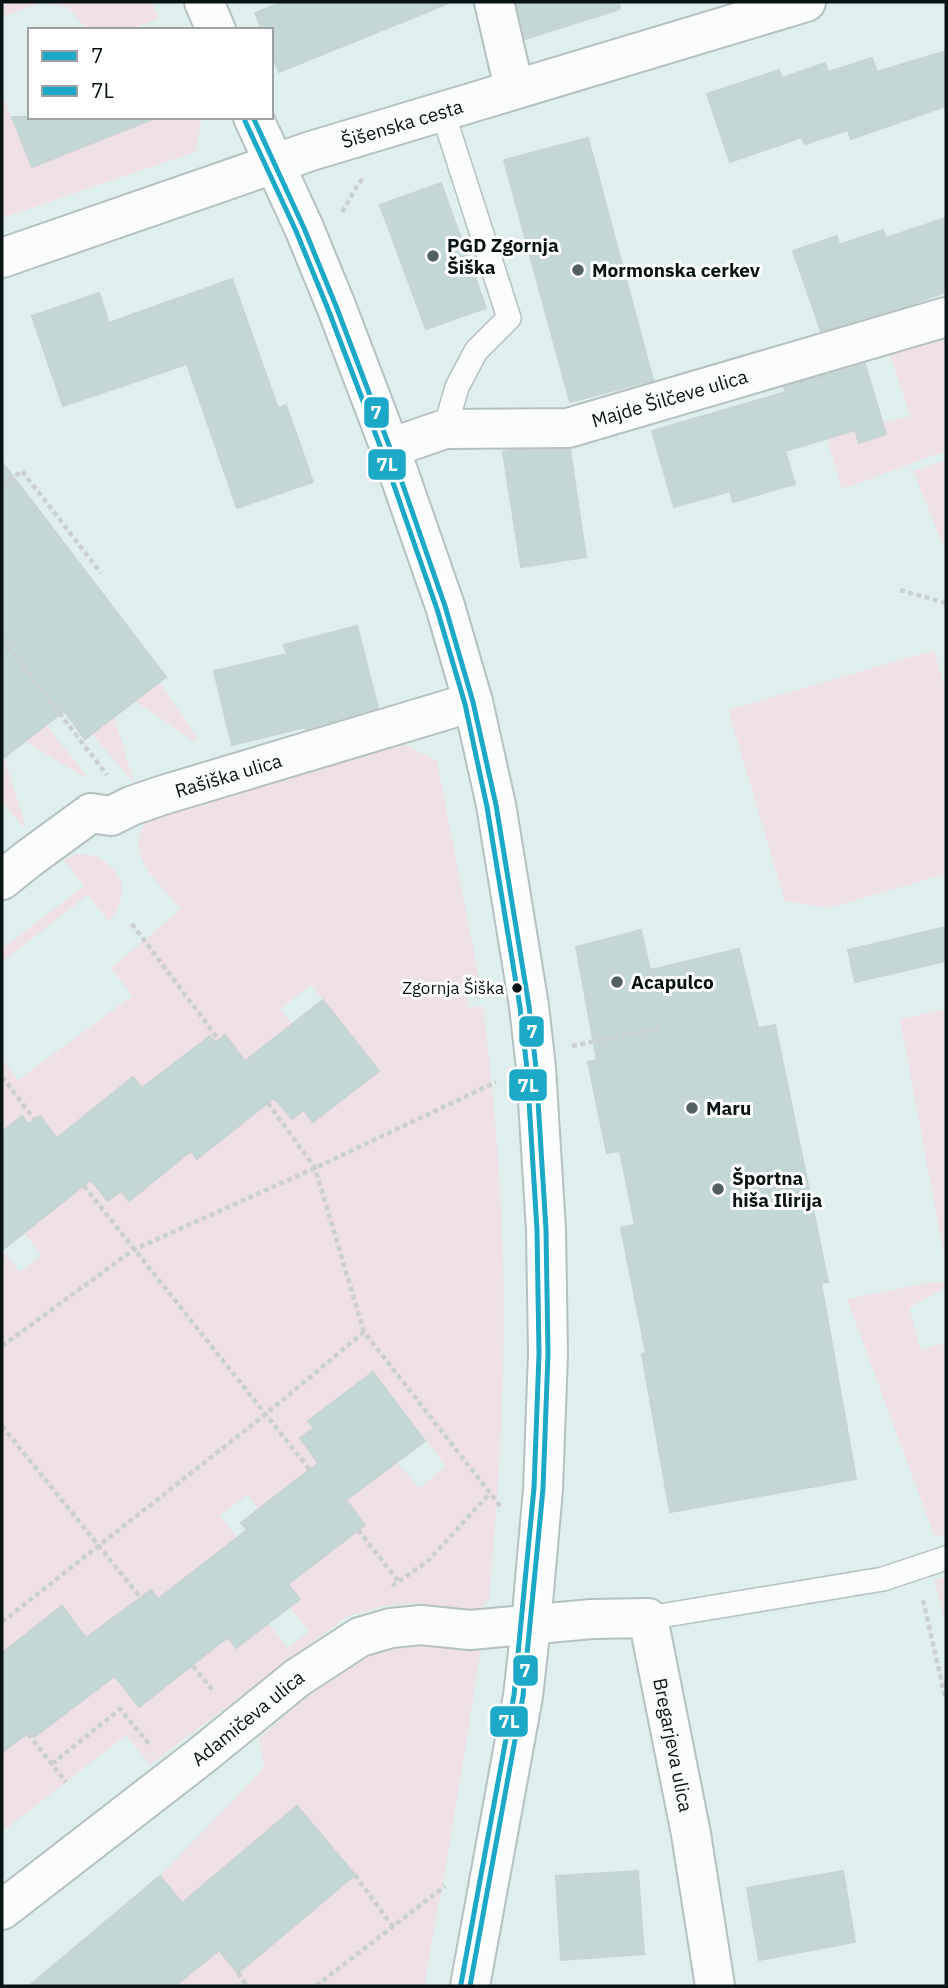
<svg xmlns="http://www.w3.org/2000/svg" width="948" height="1988" viewBox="0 0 948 1988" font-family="'IBM Plex Sans',sans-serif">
<rect width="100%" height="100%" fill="#deefee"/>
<path fill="#eee0e5" d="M2,2H152L159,19L128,30H86L68,7L40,3L2,17Z
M5,101L32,167L157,117H202L196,152L2,218V102Z
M946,333V451C911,463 877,477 842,489L827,438L910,416L889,352Z
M946,460V553L913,471Z
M934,650L946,692V874L829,908L785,901L728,710Z
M159,682L198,738L195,742L135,701Z
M114,717L134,781L133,782L92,734Z
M46,725L87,776L86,778L25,741Z
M406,745L437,761L480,983L465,985L469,1008L483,1006C491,1073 498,1141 501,1208C508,1338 501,1469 489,1598L483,1607L466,1612L415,1603L383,1606L346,1617L150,1765L126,1735L2,1832V1752L30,1732L34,1737L115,1676L139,1707L228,1637L236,1648L268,1623L288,1648L309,1631L289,1607L300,1598L288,1584L364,1525L346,1500L397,1462L419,1488L446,1466L374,1373L309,1421L314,1428L300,1439L318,1463L259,1509L247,1495L220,1515L237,1538L158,1599L151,1590L86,1638L62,1606L2,1653V1250L20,1272L41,1255L24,1233L91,1180L107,1201L121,1191L129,1200L191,1151L197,1159L274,1098L292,1119L304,1110L313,1121L378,1070L311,985L280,1009L292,1024L245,1061L225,1036L215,1043L210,1036L142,1089L132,1078L57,1138L40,1116L29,1125L22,1117L2,1132V1059L18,1080L132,996L111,968L181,909C160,884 119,852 149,819C155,812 165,808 173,803Z
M4,757L26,826H22L2,802V759Z
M75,854C80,854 86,854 92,855C99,857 106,862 111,867C129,886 123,902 109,922L88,895L2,962V949L84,886L64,860Z
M946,1009V1266L900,1019Z
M936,1281L946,1284V1287L909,1308L921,1350L946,1342V1534L935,1538L847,1299Z
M946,1577V1624L934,1581Z
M411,1639L482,1643L449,1849L424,1986H175L219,1950L238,1973L354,1875L297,1806L182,1903L160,1876L264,1768L259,1739L357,1651Z"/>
<path fill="#c3d7d6" stroke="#c7d4d3" stroke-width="2" d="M282,2H449V3L279,72L271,53V30H262L255,13Z
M516,2H619L620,9L525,39Z
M946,51V106L851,139L848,130L805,144L802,137L730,162L707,94L779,70L782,78L825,63L828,72L872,58L877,72Z
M12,117H152L153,119L32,167Z
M588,138L653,380L570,402L504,160Z
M441,183L486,308L426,329L380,205Z
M946,218V292L905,306L821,331L793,251L837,236L839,245L883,230L886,238Z
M232,279L278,408L286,405L313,482L237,508L187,364L63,406L32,316L99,293L109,323Z
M865,364L886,434L859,443L855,430L785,451L795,484L733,502L730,491L674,507L652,431L786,392L784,387Z
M513,450H570L586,557L521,567L503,452Z
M2,462L166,677L85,739L64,711L2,759Z
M357,626L378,708L306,729V727L232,745L214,671L287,654L284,645Z
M946,927V961L855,982L848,950Z
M641,930L650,970L739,949L758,1028L775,1025L828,1282L821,1283L856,1479L670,1512L642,1354L646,1353L621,1228L635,1225L620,1151L607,1153L588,1062L597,1060L576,947Z
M323,1000L379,1071L313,1122L304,1110L292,1119L274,1098L197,1159L191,1151L129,1201L121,1191L108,1201L91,1180L2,1250V1132L22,1116L28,1124L40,1116L57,1138L133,1077L142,1088L210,1036L215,1043L225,1035L245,1061Z
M373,1372L425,1441L346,1500L365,1525L288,1584L300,1599L236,1648L228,1637L139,1707L115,1676L34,1737L30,1732L2,1752V1653L62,1606L86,1638L151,1590L158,1599L247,1530L241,1523L318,1463L300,1438L314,1428L308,1421Z
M297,1806L355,1875L238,1973L219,1950L175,1986H29L160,1876L182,1903Z
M638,1871L644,1954L561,1960L556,1876Z
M843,1871L855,1942L759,1960L747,1888Z"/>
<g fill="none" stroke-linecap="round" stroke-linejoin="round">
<g stroke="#b4c1c0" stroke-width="26">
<path id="lane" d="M442,110L509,318L476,351L457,387L445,429
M648,1618L883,1579L946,1558"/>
</g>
<g stroke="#b4c1c0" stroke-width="42">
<g id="street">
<path d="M494,2L514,88"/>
<path id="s1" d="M390,448L445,429L568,428L946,317"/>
<path id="s2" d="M2,880L28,859L91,813L111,816L131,806L163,795L473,702"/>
<path id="s3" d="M2,1910L201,1756L297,1678L360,1637L391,1628L421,1625L470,1630L592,1619L648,1618L691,1834L715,1986"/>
</g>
</g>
<g stroke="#b4c1c0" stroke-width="42">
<g id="secondary">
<path d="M204,2L216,30"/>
<path d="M253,117L304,228L336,306L390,448L445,606L473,702L496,805L529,1006L536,1068L546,1230L548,1354L543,1489L531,1625L523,1696L470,1986"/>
<path id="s4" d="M2,258L311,151L806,2"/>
</g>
</g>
<path stroke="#cbd0cf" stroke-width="4.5" stroke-dasharray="5 3.5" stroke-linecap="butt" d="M342,212L356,188L363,178
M2,486L22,471L101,573
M900,590L946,603
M2,639L107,775
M132,924L219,1040
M474,996L487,994
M572,1046L664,1027
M2,1077L35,1120
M268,1103L315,1168L364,1332L501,1507
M84,1186L310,1470
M2,1346L133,1250L315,1168L496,1082
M2,1426L140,1597
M358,1530L399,1582
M392,1586L428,1561L490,1493
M923,1600L946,1701
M2,1622L266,1414L364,1332
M193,1666L214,1692
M28,1734L66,1782
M52,1764L120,1709L150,1745
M355,1875L393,1927
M238,1973L247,1986
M316,1986L445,1886"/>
<use href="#lane" stroke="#fafdfc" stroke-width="23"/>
<use href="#street" stroke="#fafdfc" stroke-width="38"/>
<use href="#secondary" stroke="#fafdfc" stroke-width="38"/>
<g stroke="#fff" stroke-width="10">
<path id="bus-1" d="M253,117L304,228L336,306L390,448L445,606L473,702L496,805L529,1006L536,1068L546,1230L548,1354L543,1489L523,1696L470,1986"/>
</g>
<g stroke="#fff" stroke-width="10">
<path id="bus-2" d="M245,121L296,231L328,309L382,451L437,609L465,704L487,807L520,1007L527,1069L537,1230L539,1354L534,1488L514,1695L461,1984"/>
</g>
<use href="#bus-1" stroke="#1ca9c8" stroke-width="5"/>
<use href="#bus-2" stroke="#1ca9c8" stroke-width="5"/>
</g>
<g fill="#536060" stroke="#fff" stroke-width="2.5">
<circle cx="433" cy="256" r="7"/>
<circle cx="578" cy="270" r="7"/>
<circle cx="617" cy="982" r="7"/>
<circle cx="692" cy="1108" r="7"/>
<circle cx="718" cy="1189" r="7"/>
</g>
<circle fill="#081313" stroke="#fff" stroke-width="2.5" cx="517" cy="988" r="6"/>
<g text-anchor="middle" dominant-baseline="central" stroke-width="6" stroke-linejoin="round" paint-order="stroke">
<g font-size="17" fill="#081313" stroke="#fff" text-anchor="end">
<text x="504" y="988">Zgornja Šiška</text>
</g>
<g font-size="19" fill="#081313" stroke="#fff">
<text stroke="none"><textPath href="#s4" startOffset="422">Šišenska cesta</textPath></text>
<text stroke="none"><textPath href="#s1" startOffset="287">Majde Šilčeve ulica</textPath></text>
<text stroke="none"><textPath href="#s2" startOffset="256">Rašiška ulica</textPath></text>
<text stroke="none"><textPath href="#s3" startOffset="312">Adamičeva ulica</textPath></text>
<text stroke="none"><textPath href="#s3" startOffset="870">Bregarjeva ulica</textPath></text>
</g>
<g font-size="19" font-weight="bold" fill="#081313" stroke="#fff" text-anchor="start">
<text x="447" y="245">PGD Zgornja<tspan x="447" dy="22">Šiška</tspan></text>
<text x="592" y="270">Mormonska cerkev</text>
<text x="631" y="982">Acapulco</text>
<text x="706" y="1108">Maru</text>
<text x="732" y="1178">Športna<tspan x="732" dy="22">hiša Ilirija</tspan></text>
</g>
</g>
<g stroke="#fff" stroke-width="2.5">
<rect x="363" y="396" width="27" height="33" rx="7" fill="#1ca9c8"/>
<rect x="367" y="448" width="40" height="33" rx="7" fill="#1ca9c8"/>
<rect x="518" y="1015" width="27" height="33" rx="7" fill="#1ca9c8"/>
<rect x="508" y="1068" width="40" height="34" rx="7" fill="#1ca9c8"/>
<rect x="512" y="1654" width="27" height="33" rx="7" fill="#1ca9c8"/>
<rect x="489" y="1705" width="40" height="33" rx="7" fill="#1ca9c8"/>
</g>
<g font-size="19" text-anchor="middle" font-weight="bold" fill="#fff">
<text x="376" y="419">7</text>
<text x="387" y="471">7L</text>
<text x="532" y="1038">7</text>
<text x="528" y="1092">7L</text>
<text x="525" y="1677">7</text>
<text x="509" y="1728">7L</text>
</g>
<rect width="948" height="1988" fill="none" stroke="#081313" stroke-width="7"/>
<rect x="28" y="28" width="245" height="91" fill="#ffffff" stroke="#9ca1a1" stroke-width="2"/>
<rect x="42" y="51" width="35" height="10" fill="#1ca9c8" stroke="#9ca1a1" stroke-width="2"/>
<text x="91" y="63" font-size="21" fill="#081313">7</text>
<rect x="42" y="86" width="35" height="10" fill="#1ca9c8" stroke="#9ca1a1" stroke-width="2"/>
<text x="91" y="98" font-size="21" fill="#081313">7L</text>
</svg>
